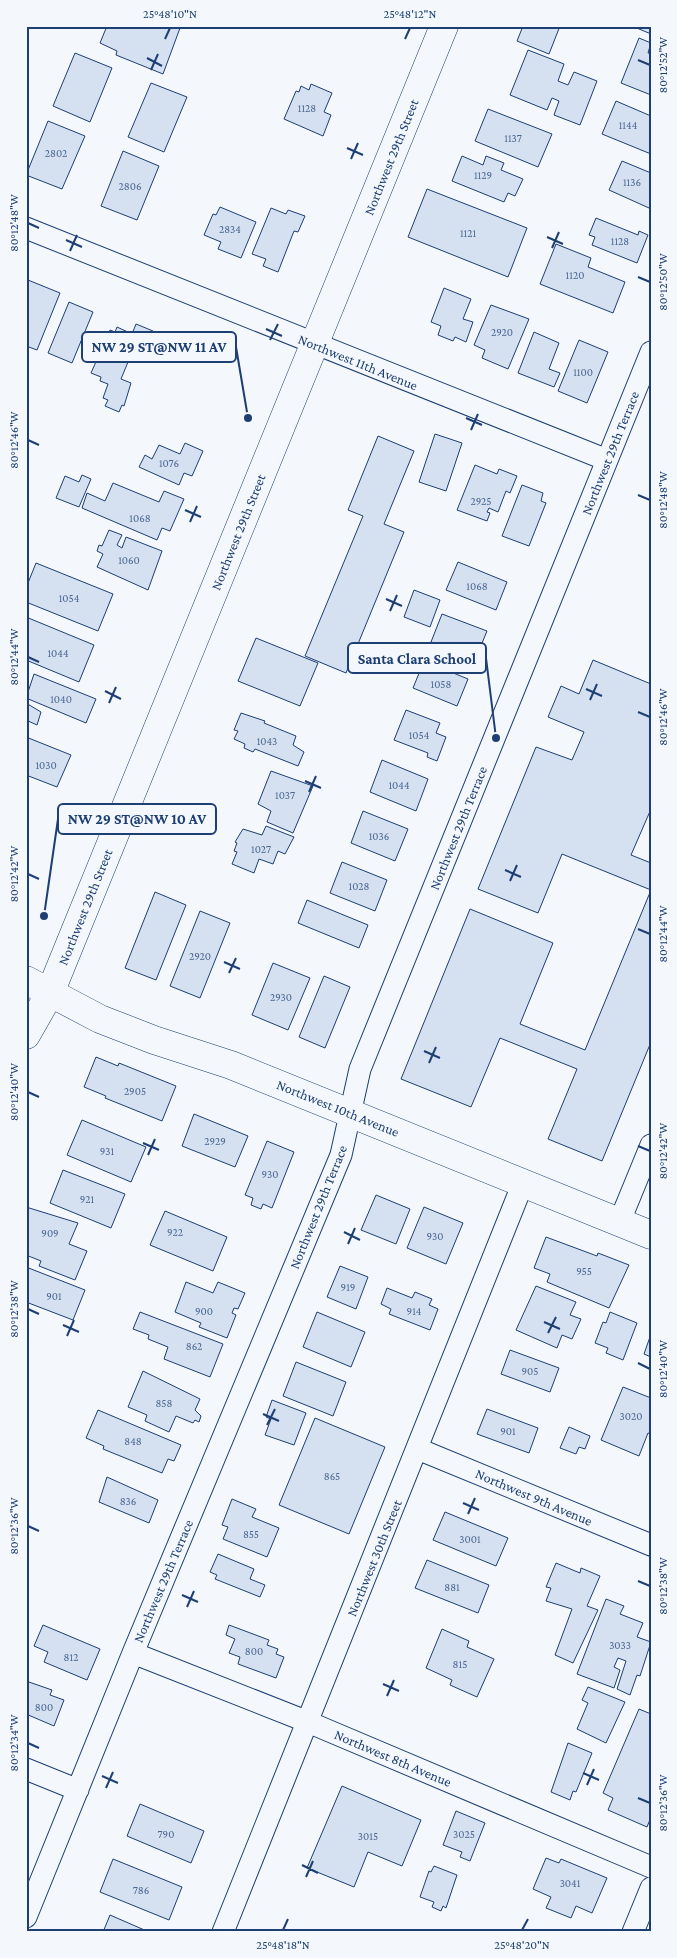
<svg xmlns="http://www.w3.org/2000/svg" width="677" height="1958" viewBox="0 0 677 1958" font-family="'Crimson Pro',serif">
<rect width="100%" height="100%" fill="#f4f7fb"/>
<path fill="#d5e0f0" stroke="#1d3f73" d="M107,26H175L180,28L163,74L116,55L117,51L100,43Z
M523,26H560L549,54L517,41Z
M632,26H651V34Z
M639,38L651,43L648,53L651,54V95L621,83Z
M528,50L564,64L558,81L568,85L574,72L597,81L580,125L554,115L559,101L552,98L547,110L510,95Z
M75,53L112,68L90,122L53,106Z
M151,83L187,97L164,152L128,137Z
M311,84L332,93L324,112L331,115L323,136L284,119L296,91L299,92L301,86L309,90Z
M616,101L651,116V154L602,134Z
M488,109L552,134L538,167L475,141Z
M48,121L85,136L62,189L26,175Z
M123,151L159,166L137,220L101,206Z
M462,156L483,165L486,156L504,163L501,170L523,179L515,196L508,193L504,202L452,181Z
M622,161L651,173V204L649,208L609,190Z
M427,189L527,228L508,277L408,237Z
M220,207L256,222L241,258L218,249L221,242L204,235L213,214L216,215Z
M271,208L286,214L288,210L305,216L298,232L294,231L278,272L263,266L266,259L252,254Z
M596,218L638,235L639,231L648,235L637,263L592,245L595,237L589,235Z
M556,244L591,258L588,267L625,282L613,313L540,284Z
M28,280L60,293L37,350L26,346Z
M444,288L471,299L463,319L473,322L466,342L455,337L453,341L438,335L441,326L431,322Z
M69,302L93,312L72,363L48,353Z
M491,305L529,319L508,369L482,358L485,350L474,345Z
M136,324L153,331L146,349L135,345L121,379L131,383L124,406L122,405L119,412L105,406L108,400L103,398L108,384L100,381L101,377L91,373L110,330L115,332L117,327L132,334Z
M534,332L559,343L549,369L560,373L554,387L518,373Z
M579,340L608,352L587,403L558,391Z
M435,434L462,443L446,491L419,482Z
M378,436L414,451L384,524L404,532L346,673L305,656L363,516L348,510Z
M185,443L203,451L192,476L184,473L179,485L139,467L145,455L152,459L159,445L180,454Z
M475,465L497,474L499,469L517,476L510,493L506,491L498,512L489,508L487,512L490,513L487,521L457,510Z
M82,475L91,479L79,507L56,498L65,476L79,482Z
M113,483L159,502L164,491L184,499L170,531L162,528L157,540L82,508L87,493L105,501Z
M522,485L543,493L541,501L546,503L529,546L502,536Z
M109,530L122,535L117,545L122,548L126,537L162,551L148,590L97,567L103,554L97,551L99,545L102,546Z
M458,562L507,582L496,610L446,590Z
M36,563L113,594L98,631L26,602V588Z
M414,590L440,600L430,627L404,617Z
M442,614L487,631L480,648L471,645L467,656L431,642Z
M26,617L94,645L79,682L26,660Z
M256,638L318,663L300,706L238,681Z
M593,660L651,684V809L631,855L651,863V1042L602,1161L548,1139L577,1069L500,1038L471,1107L401,1079L470,909L553,943L520,1024L585,1050L651,890L562,854L538,913L478,889L536,747L572,760L584,732L548,717L561,686L579,694Z
M424,661L468,679L457,706L413,688Z
M34,674L96,699L86,723L26,698Z
M26,703L41,712L37,725L26,720Z
M406,710L440,723L436,733L446,737L437,761L427,757L428,753L394,740Z
M241,713L265,721L264,723L296,736L293,745L304,752L298,766L255,749L253,752L244,748L245,744L234,739L238,731L234,730Z
M26,737L71,755L57,787L26,775Z
M382,760L428,779L416,811L370,792Z
M271,771L313,786L293,833L267,822L271,811L258,804Z
M363,811L408,829L395,861L351,843Z
M266,826L294,837L285,854L278,851L273,864L259,859L254,873L232,864L237,852L234,851L237,843L235,842L243,829L262,835Z
M342,862L387,880L375,911L330,893Z
M155,892L186,905L156,980L125,968Z
M307,900L368,925L359,948L298,923Z
M200,911L230,923L200,998L170,986Z
M273,963L310,978L288,1030L252,1015Z
M324,976L350,987L325,1048L299,1037Z
M96,1057L118,1066L119,1063L176,1086L162,1121L105,1098L106,1096L84,1087Z
M194,1114L248,1136L235,1167L182,1146Z
M82,1120L146,1147L131,1182L67,1155Z
M267,1141L294,1152L272,1208L263,1204L261,1209L251,1205L253,1198L245,1195Z
M63,1170L125,1194L111,1228L50,1203Z
M376,1195L410,1209L396,1244L361,1230Z
M26,1207L78,1223L69,1244L87,1251L75,1280L39,1266L41,1261L26,1255Z
M424,1207L463,1223L446,1264L407,1248Z
M165,1211L227,1237L213,1271L150,1245Z
M546,1237L597,1256L598,1253L629,1265L609,1308L547,1282L550,1274L534,1268Z
M340,1266L368,1277L356,1309L327,1297Z
M26,1267L85,1290L73,1320L26,1302Z
M186,1282L213,1293L218,1282L245,1293L238,1309L234,1308L232,1313L236,1315L227,1338L199,1327L201,1323L175,1312Z
M536,1286L576,1302L570,1315L581,1319L572,1339L562,1335L557,1348L516,1330Z
M387,1288L412,1298L415,1292L432,1299L429,1305L438,1309L430,1330L389,1314L391,1309L381,1304Z
M140,1312L223,1344L210,1377L164,1359L168,1347L148,1339L149,1335L133,1329Z
M317,1312L365,1332L351,1367L303,1347Z
M610,1312L637,1323L623,1360L606,1353L608,1348L595,1343L603,1322L606,1323Z
M651,1334V1357L644,1354Z
M510,1350L559,1368L550,1392L501,1374Z
M296,1362L346,1382L333,1416L283,1396Z
M143,1371L200,1399L195,1410L201,1416L199,1422L195,1420L193,1423L176,1416L169,1432L145,1421L147,1415L128,1407Z
M623,1387L651,1398V1434L648,1433L639,1456L601,1440Z
M272,1400L306,1413L294,1445L265,1435L271,1419L266,1417Z
M487,1409L538,1428L529,1453L477,1434Z
M98,1410L181,1445L174,1461L168,1459L162,1473L103,1449L104,1446L86,1438Z
M315,1418L385,1447L349,1534L279,1505Z
M569,1427L590,1436L585,1449L579,1447L576,1454L560,1448Z
M107,1477L158,1500L149,1523L99,1502Z
M232,1499L256,1509L252,1517L279,1528L267,1557L223,1539L228,1527L222,1525Z
M445,1512L508,1538L496,1566L433,1540Z
M218,1554L254,1569L250,1579L265,1585L260,1597L215,1579L217,1575L210,1572Z
M427,1560L489,1585L478,1613L415,1588Z
M556,1563L580,1573L581,1568L600,1576L587,1606L598,1610L573,1663L555,1655L572,1609L546,1601L551,1588L546,1587Z
M606,1599L624,1606L620,1614L643,1623L637,1637L651,1642L640,1676L637,1675L630,1695L617,1689L626,1661L618,1658L614,1667L620,1670L614,1688L577,1674Z
M43,1625L100,1649L87,1680L44,1662L48,1652L34,1646Z
M229,1625L269,1640L267,1645L278,1649L276,1654L284,1657L276,1678L238,1664L240,1657L229,1653L235,1639L226,1635Z
M442,1629L469,1641L467,1647L494,1659L477,1697L450,1685L452,1680L426,1668Z
M26,1681L52,1690L50,1695L64,1700L54,1726L26,1714Z
M588,1687L625,1702L606,1743L577,1729L588,1703L582,1700Z
M639,1709L651,1714V1817L647,1827L608,1810L613,1798L603,1793Z
M568,1743L592,1753L576,1792L573,1791L570,1800L551,1792Z
M342,1786L421,1820L402,1866L368,1852L354,1887L307,1868Z
M140,1804L204,1831L191,1863L127,1836Z
M456,1811L485,1823L470,1861L460,1857L462,1852L443,1845Z
M546,1858L559,1863L561,1859L607,1878L592,1913L576,1906L571,1918L546,1908L551,1897L533,1889Z
M113,1859L182,1887L169,1920L100,1892Z
M434,1866L457,1875L446,1908L443,1906L441,1911L432,1907L434,1902L420,1897L429,1871L431,1872Z
M110,1915L149,1932H103Z"/>
<g fill="none" stroke-linecap="round" stroke-linejoin="round">
<g stroke="#1d3f73" stroke-width="23">
<path id="street" d="M26,228L607,460
M619,1223L651,1145
M418,1449L651,1545
M133,1653L308,1722L651,1867
M26,1769L78,1790
M26,1917L133,1653L341,1155L360,1069L651,352
M223,1932L523,1183
M633,1932L651,1888"/>
</g>
<g stroke="#1d3f73" stroke-width="29">
<path id="secondary" d="M26,980L100,1019L154,1040L231,1065L651,1235
M26,1035L50,993L444,26"/>
</g>
<use href="#street" stroke="#f4f7fb" stroke-width="21"/>
<use href="#secondary" stroke="#f4f7fb" stroke-width="28"/>
</g>
<path fill="none" stroke="#1d3f73" stroke-width="2" d="M165,39L170,28M405,39L410,28M147,58L162,66M638,60L650,65M151,70L158,54M347,148L363,155M351,159L358,143M28,223L39,228M547,237L563,244M66,240L82,247M552,248L559,232M70,251L77,235M638,277L650,282M266,329L282,336M270,340L278,324M466,418L482,425M471,430L478,414M28,440L39,445M638,495L650,500M185,510L201,517M190,522L197,506M386,599L402,606M390,611L397,595M28,657L39,662M586,689L602,696M105,691L121,699M590,700L597,684M109,703L116,687M638,712L650,717M305,781L321,788M309,792L316,776M505,870L521,877M28,874L39,879M510,881L517,865M638,929L650,934M224,962L240,969M229,973L236,958M424,1051L440,1058M429,1063L436,1047M28,1092L39,1097M143,1143L159,1150M638,1146L650,1151M148,1155L155,1139M344,1232L360,1240M348,1244L355,1228M28,1309L39,1314M544,1322L560,1329M63,1325L79,1332M548,1333L556,1317M67,1336L74,1320M638,1363L650,1369M263,1414L279,1421M267,1425L275,1409M463,1503L479,1510M468,1514L475,1498M28,1526L39,1531M638,1581L650,1586M182,1595L198,1602M187,1607L194,1591M383,1684L399,1691M387,1696L394,1680M28,1743L39,1748M583,1773L599,1780M102,1776L118,1783M587,1785L594,1769M106,1788L113,1772M638,1798L650,1803M302,1865L318,1873M306,1877L313,1861M283,1930L288,1919M522,1930L528,1919"/>
<g text-anchor="middle" dominant-baseline="central" stroke-width="4" stroke-linejoin="round" paint-order="stroke">
<g font-size="11" fill="#4b6792">
<text x="307" y="108">1128</text>
<text x="628" y="125">1144</text>
<text x="513" y="138">1137</text>
<text x="56" y="153">2802</text>
<text x="483" y="175">1129</text>
<text x="632" y="182">1136</text>
<text x="130" y="186">2806</text>
<text x="230" y="229">2834</text>
<text x="468" y="233">1121</text>
<text x="620" y="241">1128</text>
<text x="575" y="275">1120</text>
<text x="502" y="332">2920</text>
<text x="583" y="372">1100</text>
<text x="169" y="463">1076</text>
<text x="481" y="501">2925</text>
<text x="140" y="518">1068</text>
<text x="129" y="560">1060</text>
<text x="477" y="586">1068</text>
<text x="69" y="598">1054</text>
<text x="58" y="653">1044</text>
<text x="441" y="684">1058</text>
<text x="61" y="699">1040</text>
<text x="419" y="735">1054</text>
<text x="267" y="741">1043</text>
<text x="46" y="765">1030</text>
<text x="399" y="785">1044</text>
<text x="285" y="795">1037</text>
<text x="379" y="836">1036</text>
<text x="261" y="849">1027</text>
<text x="359" y="886">1028</text>
<text x="200" y="956">2920</text>
<text x="281" y="997">2930</text>
<text x="135" y="1091">2905</text>
<text x="215" y="1141">2929</text>
<text x="107" y="1151">931</text>
<text x="270" y="1174">930</text>
<text x="87" y="1199">921</text>
<text x="175" y="1232">922</text>
<text x="50" y="1233">909</text>
<text x="435" y="1236">930</text>
<text x="584" y="1271">955</text>
<text x="348" y="1287">919</text>
<text x="54" y="1296">901</text>
<text x="204" y="1311">900</text>
<text x="414" y="1311">914</text>
<text x="194" y="1346">862</text>
<text x="530" y="1371">905</text>
<text x="164" y="1403">858</text>
<text x="631" y="1416">3020</text>
<text x="508" y="1431">901</text>
<text x="133" y="1441">848</text>
<text x="332" y="1476">865</text>
<text x="128" y="1501">836</text>
<text x="251" y="1534">855</text>
<text x="470" y="1539">3001</text>
<text x="452" y="1587">881</text>
<text x="620" y="1645">3033</text>
<text x="254" y="1651">800</text>
<text x="71" y="1657">812</text>
<text x="460" y="1664">815</text>
<text x="44" y="1707">800</text>
<text x="166" y="1834">790</text>
<text x="464" y="1834">3025</text>
<text x="368" y="1836">3015</text>
<text x="570" y="1883">3041</text>
<text x="141" y="1890">786</text>
</g>
<g font-size="14" fill="#1d3f73" stroke="#f4f7fb">
<text transform="translate(391 157) rotate(-68)">Northwest 29th Street</text>
<text transform="translate(358 362) rotate(22)">Northwest 11th Avenue</text>
<text transform="translate(610 453) rotate(-68)">Northwest 29th Terrace</text>
<text transform="translate(238 532) rotate(-68)">Northwest 29th Street</text>
<text transform="translate(458 828) rotate(-68)">Northwest 29th Terrace</text>
<text transform="translate(85 907) rotate(-68)">Northwest 29th Street</text>
<text transform="translate(338 1108) rotate(22)">Northwest 10th Avenue</text>
<text transform="translate(318 1207) rotate(-68)">Northwest 29th Terrace</text>
<text transform="translate(534 1497) rotate(23)">Northwest 9th Avenue</text>
<text transform="translate(374 1558) rotate(-68)">Northwest 30th Street</text>
<text transform="translate(163 1581) rotate(-67)">Northwest 29th Terrace</text>
<text transform="translate(393 1758) rotate(23)">Northwest 8th Avenue</text>
</g>
</g>
<path fill="none" stroke="#1d3f73" stroke-width="2" d="M248 418L236 347M496 738L486 658M44 916L58 819"/>
<g fill="#1d3f73" stroke="#f4f7fb" stroke-width="2">
<circle cx="248" cy="418" r="5"/>
<circle cx="496" cy="738" r="5"/>
<circle cx="44" cy="916" r="5"/>
</g>
<g fill="#f4f7fb" stroke="#1d3f73" stroke-width="2">
<rect x="82" y="332" width="154" height="30" rx="5"/>
<rect x="348" y="643" width="138" height="30" rx="5"/>
<rect x="58" y="804" width="158" height="30" rx="5"/>
</g>
<g font-size="15" text-anchor="middle" font-weight="bold" fill="#1d3f73">
<text x="159" y="352">NW 29 ST@NW 11 AV</text>
<text x="417" y="664">Santa Clara School</text>
<text x="137" y="824">NW 29 ST@NW 10 AV</text>
</g>
<rect width="677" height="1958" fill="none" stroke="#f4f7fb" stroke-width="55"/>
<rect x="28" y="28" width="622" height="1902" fill="none" stroke="#1d3f73" stroke-width="2"/>
<g font-size="12" text-anchor="middle" fill="#1d3f73">
<text x="170" y="18">25°48'10"N</text>
<text x="410" y="18">25°48'12"N</text>
<text transform="translate(663 65) rotate(-90)" y="4">80°12'52"W</text>
<text transform="translate(14 223) rotate(-90)" y="4">80°12'48"W</text>
<text transform="translate(663 282) rotate(-90)" y="4">80°12'50"W</text>
<text transform="translate(14 440) rotate(-90)" y="4">80°12'46"W</text>
<text transform="translate(663 500) rotate(-90)" y="4">80°12'48"W</text>
<text transform="translate(14 657) rotate(-90)" y="4">80°12'44"W</text>
<text transform="translate(663 717) rotate(-90)" y="4">80°12'46"W</text>
<text transform="translate(14 874) rotate(-90)" y="4">80°12'42"W</text>
<text transform="translate(663 934) rotate(-90)" y="4">80°12'44"W</text>
<text transform="translate(14 1092) rotate(-90)" y="4">80°12'40"W</text>
<text transform="translate(663 1151) rotate(-90)" y="4">80°12'42"W</text>
<text transform="translate(14 1309) rotate(-90)" y="4">80°12'38"W</text>
<text transform="translate(663 1369) rotate(-90)" y="4">80°12'40"W</text>
<text transform="translate(14 1526) rotate(-90)" y="4">80°12'36"W</text>
<text transform="translate(663 1586) rotate(-90)" y="4">80°12'38"W</text>
<text transform="translate(14 1743) rotate(-90)" y="4">80°12'34"W</text>
<text transform="translate(663 1803) rotate(-90)" y="4">80°12'36"W</text>
<text x="283" y="1949">25°48'18"N</text>
<text x="522" y="1949">25°48'20"N</text>
</g>
</svg>
